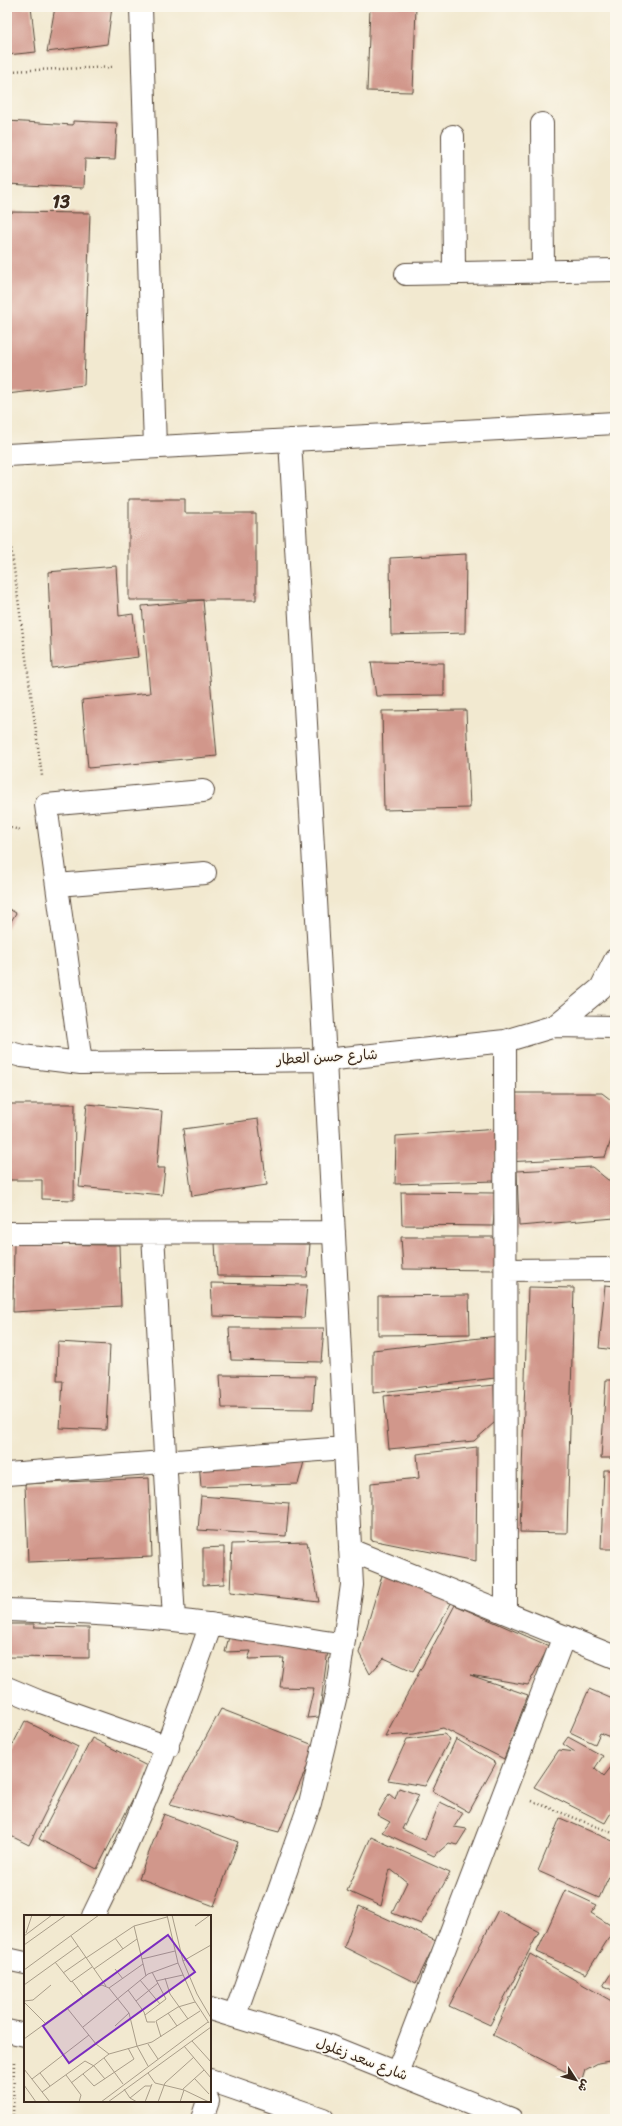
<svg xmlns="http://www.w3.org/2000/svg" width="622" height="2126" viewBox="0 0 622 2126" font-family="Sriracha,'Playpen Sans Arabic',sans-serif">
<rect width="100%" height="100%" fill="#fbf7ec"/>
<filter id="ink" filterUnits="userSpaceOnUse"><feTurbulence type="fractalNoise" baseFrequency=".025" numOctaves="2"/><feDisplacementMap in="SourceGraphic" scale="8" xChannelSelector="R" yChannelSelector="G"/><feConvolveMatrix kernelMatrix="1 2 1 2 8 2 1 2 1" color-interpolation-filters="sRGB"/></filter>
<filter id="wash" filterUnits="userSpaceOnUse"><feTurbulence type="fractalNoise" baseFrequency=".012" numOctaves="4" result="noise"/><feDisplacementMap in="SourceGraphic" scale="16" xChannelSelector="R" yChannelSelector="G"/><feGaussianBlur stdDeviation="0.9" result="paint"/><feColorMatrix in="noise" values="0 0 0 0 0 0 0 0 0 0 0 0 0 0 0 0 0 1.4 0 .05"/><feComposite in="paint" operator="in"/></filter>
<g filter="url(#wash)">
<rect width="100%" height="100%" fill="#f2e9d0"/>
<g id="blocks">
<path fill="#d1978b" d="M7,7H31L36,52L7,55Z
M55,7H112L107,44L47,52Z
M370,7H416L413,92L367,91Z
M7,121L73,125V121L117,123L115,160L85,159L84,188L7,184Z
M7,212L90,213L84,385L7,394Z
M129,499H185V513H256V600H129Z
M466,554L465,633L391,635L390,558Z
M116,566L119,616L133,614L138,657L52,668L48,572Z
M203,600L217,756L88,768L82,700L150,693L142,606Z
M371,662L444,663V695L376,696Z
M466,710L470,808L384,810L382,711Z
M7,908L16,913L7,928Z
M512,1093H602L615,1103V1129L605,1157L505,1162Z
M8,1104H75L74,1200L42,1199V1180H7Z
M87,1104L162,1111L157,1168H165L162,1195L79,1187Z
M258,1119L267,1185L192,1196L183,1129Z
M499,1129L495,1181L395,1184L396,1136Z
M592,1167L608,1180H615V1218L519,1226L517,1171Z
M401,1192L496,1193L493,1226L402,1225Z
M401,1237H496V1270L403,1269Z
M215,1243L310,1244L307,1277L217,1276Z
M14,1244L119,1245L121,1306L13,1312Z
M211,1283L307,1285L304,1318L213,1316Z
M605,1285L615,1286V1350L599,1348Z
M528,1287L574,1288L567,1533L520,1532Z
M469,1295L470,1334L378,1335V1296Z
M229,1328H324L321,1362L231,1360Z
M498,1336L495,1378L373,1393V1350Z
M58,1342L110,1345L106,1430L60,1428L63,1381H57Z
M220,1375L315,1376L313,1409L222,1408Z
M606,1380H615V1458H601Z
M494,1385L495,1422L474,1441L389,1449L384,1396Z
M477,1447L476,1561L371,1540V1483L419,1478L417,1454Z
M305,1458L298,1484L201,1487L199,1460Z
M604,1470H615V1549H601Z
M149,1478L152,1557L28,1562L25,1484Z
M201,1496L289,1503L286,1536L198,1530Z
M307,1542L319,1602L230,1592L232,1544Z
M224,1547V1584L203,1585V1548Z
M383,1572L454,1598L413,1671L384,1658L370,1674L359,1653Z
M455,1605L549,1646L528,1685L470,1675L528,1695L504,1759L443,1728L414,1734L385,1736Z
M7,1624H34V1627L89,1628V1658L7,1657Z
M230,1633L328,1650L319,1717L307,1718L314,1688L280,1687L284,1658L248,1659L251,1651L225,1652Z
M589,1689L615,1700V1739L600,1733L595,1744L570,1732Z
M221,1709L316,1746L279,1832L170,1804Z
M25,1721L78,1747L29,1845L7,1834V1756Z
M444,1734L450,1739L425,1786L388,1780L407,1739Z
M568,1737L603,1756L595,1768L604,1776L615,1762V1814L612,1811L605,1823L534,1787L559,1750L575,1752L563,1744Z
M92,1738L149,1767L97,1869L39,1839Z
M456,1739L496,1763L469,1812L432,1791Z
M399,1788L419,1795L402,1829L425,1840L440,1802L463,1813L454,1827L467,1829L457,1845L449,1843L434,1856L382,1832L390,1822L377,1815L389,1794L395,1799Z
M164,1814L238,1842L214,1906L139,1878Z
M560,1818L615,1842V1863L599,1898L538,1871Z
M371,1837L450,1873L421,1924L392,1913L407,1882L390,1869L381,1906L347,1891Z
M565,1890L597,1905L591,1913L615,1928L586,1974L537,1952Z
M359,1906L436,1941L416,1983L344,1947Z
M498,1910L539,1932L490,2025L449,2006Z
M530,1954L615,2003V2060L598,2063L585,2070L582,2080L493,2035Z
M615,1967V1991L603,1986Z"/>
</g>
</g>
<g filter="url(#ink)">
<use href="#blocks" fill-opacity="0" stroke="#564739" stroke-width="1"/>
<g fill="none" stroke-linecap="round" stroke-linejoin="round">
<g stroke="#564739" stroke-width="24">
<path id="minor" d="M141,7L155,447
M542,124L543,272
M453,136L454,273
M406,274L615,270
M7,455L615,423
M57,885L205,873
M555,1026L615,1027
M505,1041L506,1612
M7,1052L22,1056L81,1063L325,1060L505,1041L555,1026L601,988L615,960
M81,1063L46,805L203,791
M7,1233L334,1232
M153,1233L174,1620
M506,1270L615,1269
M7,1474L345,1448
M350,1550L615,1657
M7,1610C63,1612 119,1614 174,1620C231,1626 287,1636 343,1645
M7,1688L38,1701L168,1747
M93,1916C140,1822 176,1724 211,1624
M7,1959L25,1963
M210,2009L319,2042L511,2119
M235,2015L310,1803L336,1695L352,1585L325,1060L290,440
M7,2031L25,2035
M397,2073L564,1636
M210,2080L323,2119
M202,2119L208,2101"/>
</g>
<path stroke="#564739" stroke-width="2.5" stroke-dasharray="1 3" stroke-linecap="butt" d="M7,71L114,67
M7,517L42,776
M7,827L21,830
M532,1801L615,1834
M13,2119L14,2062"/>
<use href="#minor" stroke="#fff" stroke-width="22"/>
</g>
</g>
<g text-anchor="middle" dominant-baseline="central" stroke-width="3" stroke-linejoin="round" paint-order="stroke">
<g font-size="14" fill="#3b2a1e" stroke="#fbf7ec">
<text transform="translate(327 1057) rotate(-3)">شارع حسن العطار</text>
<text transform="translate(362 2059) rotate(21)">شارع سعد زغلول</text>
</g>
<g font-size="18" font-weight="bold" fill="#3b2a1e" stroke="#fbf7ec">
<text x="61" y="202">13</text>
</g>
</g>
<g transform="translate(24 1915)">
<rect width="187" height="187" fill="#f2e9d0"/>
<path fill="none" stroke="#a99d89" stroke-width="1" d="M143,0L154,48L170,85L185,108M148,0L159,46L173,79L187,103M110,11L122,61M171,11L186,0M2,18L8,0M0,21L28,0M47,21L82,71M91,23L99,34M0,30L42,0M62,43L110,11L143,2M118,44L151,36M159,46L187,30M31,47L47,67L68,52M70,54L113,24M91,54L99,64M0,55L75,0M39,58L62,42M141,63L146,79L164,104M116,65L136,89M48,66L59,81M132,66L159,60M0,70L54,31M85,73L119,49M104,75L120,97L123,107H131M0,86L9,85L27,70M112,86L134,68M0,87L22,109M43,93L72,129L85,139M144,98L153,111M121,100L142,84L128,57M91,111L105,98M59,112L124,59L154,48M137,122L132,106L154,92L171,87M0,124L70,73L78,70L85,73L105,98L113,131L124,151M168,126L187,147M124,129L134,144M160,131L187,163M80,143L99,169M0,154L26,187M16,158L26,171M124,158L131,168L160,175L185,187M59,159L70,171L110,144L104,133M42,160L57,180L55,187M170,163L185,179M8,164L65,120M47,168L85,139L128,127L176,96M0,170L12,187M100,174L106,183L113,187M159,174L180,155M18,177L61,146L70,151L81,164M106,183L121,171H127M77,187L184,107M84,187L187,112M121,187L128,169M134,187L141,168L170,142M156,187L160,175"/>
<path fill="#7b2cbf" fill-opacity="0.15" stroke="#7b2cbf" stroke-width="2" d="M144,20L171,57L45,148L19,111Z"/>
<rect width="187" height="187" fill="none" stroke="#3b2a1e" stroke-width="2"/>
</g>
<rect width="622" height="2126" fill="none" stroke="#fbf7ec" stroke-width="24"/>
<g transform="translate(576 2080) rotate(126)" stroke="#fbf7ec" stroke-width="3" paint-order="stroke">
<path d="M0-3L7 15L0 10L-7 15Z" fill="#3b2a1e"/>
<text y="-6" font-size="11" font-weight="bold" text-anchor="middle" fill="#3b2a1e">ش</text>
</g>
</svg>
